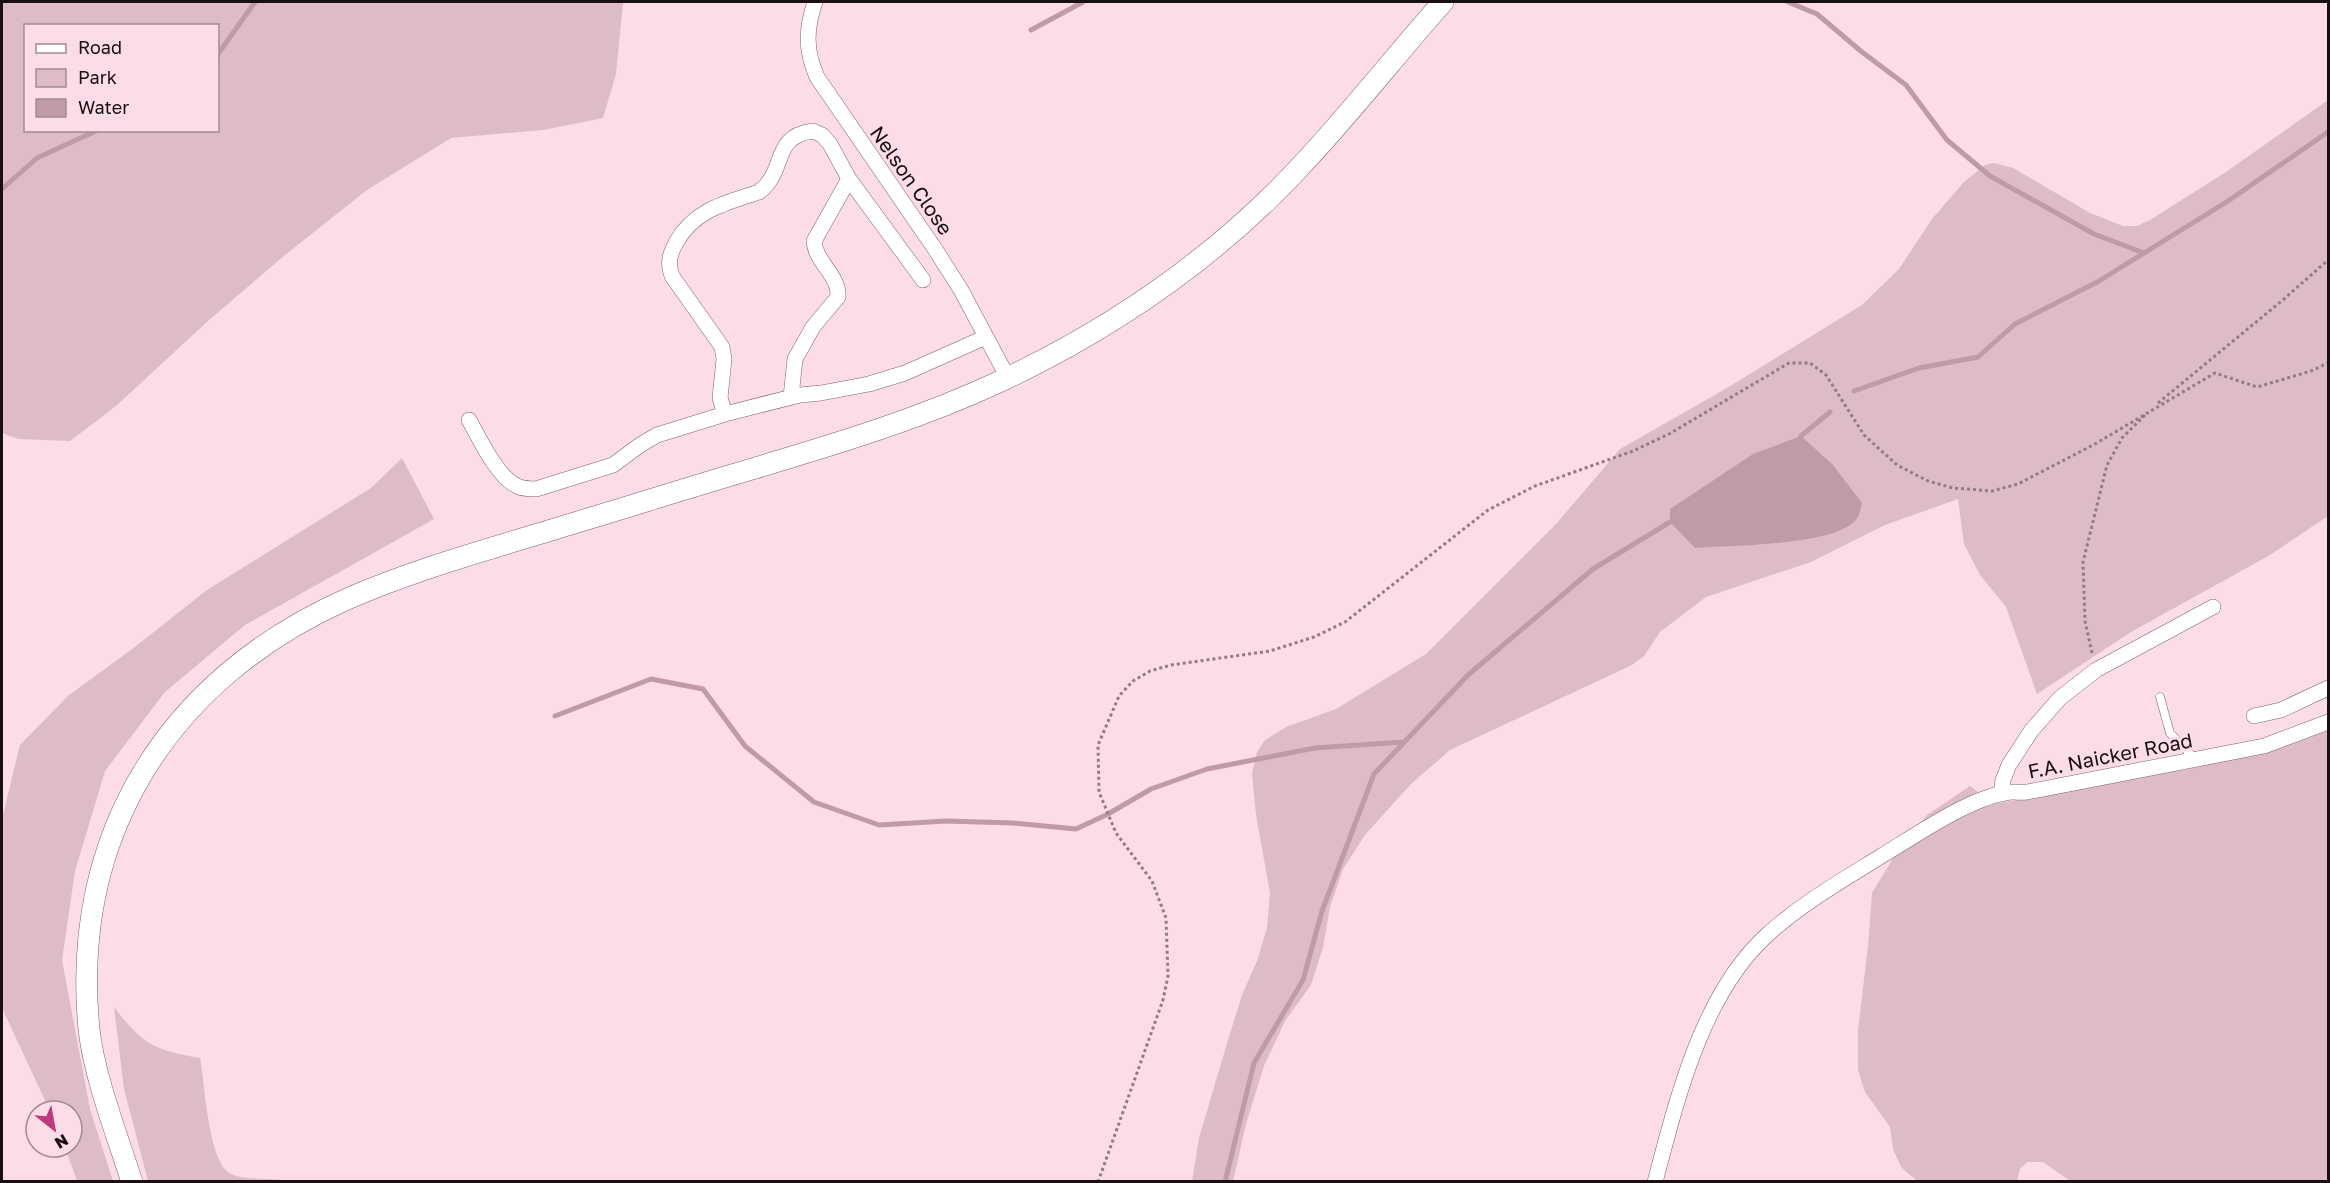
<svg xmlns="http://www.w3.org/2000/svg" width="2330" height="1183" viewBox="0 0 2330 1183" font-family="'Golos Text',sans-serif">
<rect width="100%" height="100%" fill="#fcdce8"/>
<path fill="#ddbcc8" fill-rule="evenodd" d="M2,2H623L616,74L603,118L543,130L451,138L367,190L285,255L208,321L116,406L70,441L18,439L2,433ZM26,26H218V130H26Z
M2328,100V516L2270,555L2131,632L2037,694L2006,607L1980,575L1964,544L1958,499L1885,525L1811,562L1706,597L1660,632L1644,656L1632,665L1450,750L1411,784L1365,835L1343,869L1330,907L1323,947L1311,985L1285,1021L1264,1066L1246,1124L1233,1181L1192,1182L1199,1138L1228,1040L1242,995L1257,961L1267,928L1270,893L1256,815L1252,773L1257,752L1265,740L1286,727L1336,709L1426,654L1557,523L1620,449L1727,388L1862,305L1899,269L1932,219L1964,182L1985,165L1994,163L2013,168L2090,213L2123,226H2137L2150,220L2226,172Z
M402,458L434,519L245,625L165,692L105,771L75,871L62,960L90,1109L113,1181H77L65,1147H72V1111H50L2,1008V819L20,745L69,695L131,650L207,590L371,488Z
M2328,727V1181H2070L2043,1162H2027L2020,1169L2017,1181H1917L1901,1167L1893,1149L1890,1127L1865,1092L1858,1070V1030L1868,946L1872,893L1892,860L1927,815L1970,786L1994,804L2183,770L2262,753Z
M114,1007C143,1045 154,1050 200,1058C205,1083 208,1163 231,1174C245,1181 271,1177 287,1181H148L124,1089Z"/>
<path fill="#c19aa9" d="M1801,436L1833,465L1862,503C1861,508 1859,517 1855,521C1830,546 1732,545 1695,548L1670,522V509L1753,454Z"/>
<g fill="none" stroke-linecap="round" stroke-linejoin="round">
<path stroke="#c19aa9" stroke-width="5" d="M1788,2L1817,14L1862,52L1906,85L1947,140L1990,176L2094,234L2144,253
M1031,30L1083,2
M218,54L255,2
M2,189L37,158L98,130
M1854,391L1919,368L1978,357L2015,324L2099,281L2228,201L2328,132
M1801,436L1830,412
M555,716L651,679L703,689L745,746L814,802L879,825L946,821L1013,823L1076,829L1108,814L1151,789L1207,769L1315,748L1404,742
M1225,1182L1254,1063L1303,980L1322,911L1374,774L1468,675L1593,569L1670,522"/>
<g stroke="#7c616b" stroke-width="9">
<path id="service" d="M2160,697L2170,733L2195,759"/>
</g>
<g stroke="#7c616b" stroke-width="16">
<path id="minor" d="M815,2C806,29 805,50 817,77L935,249L961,290L1008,378
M791,397L795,359L813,327L838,297C840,276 815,262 814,241L849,179
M725,414L720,398L724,359L722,347L672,276C667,263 670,253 677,241C695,209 727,203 759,192C787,171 771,136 813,131L822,135L830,144L849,179L923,280
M469,420C480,439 497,477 517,486C523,489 529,489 536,489L613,465L640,445L657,435L725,414L800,395L821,393L869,384L905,373L986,337
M2254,716L2281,710L2328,688
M2007,792L2002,787L2003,780L2009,765L2031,731L2060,698L2096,670L2213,607
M1655,1182C1677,1099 1702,994 1767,935C1802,903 1843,880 1883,855C1916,835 1968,799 2005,793C2012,791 2020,793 2027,792L2264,746L2328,722"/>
</g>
<g stroke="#7c616b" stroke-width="22">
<path id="secondary" d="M132,1182C117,1135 94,1076 89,1029C70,834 169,679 345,600C414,569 497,547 571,524C628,507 684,489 742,472C832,445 918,420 1003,380C1115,327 1216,257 1300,167C1350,114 1395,56 1443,2"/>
</g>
<path stroke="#917c84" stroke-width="3" stroke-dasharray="3 3" stroke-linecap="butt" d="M2158,403L2284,299L2328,260
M2092,653L2085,621L2083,562L2107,465L2122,438L2146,414
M1098,1182L1163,1000L1168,976L1166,918L1152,881L1116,833L1099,792L1098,745L1119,696L1133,681L1150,671L1171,665L1270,651L1314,637L1345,622L1488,510L1535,486L1633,451L1669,434L1789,363H1810L1826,375L1864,435L1897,465L1928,481L1953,488L1992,491L2018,484L2095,444L2215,373L2257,387L2311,371L2328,363"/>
<use href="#service" stroke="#fff" stroke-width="8"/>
<use href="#minor" stroke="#fff" stroke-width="15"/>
<use href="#secondary" stroke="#fff" stroke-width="21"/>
</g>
<g text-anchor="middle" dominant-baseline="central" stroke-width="6" stroke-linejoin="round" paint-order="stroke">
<g font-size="20" fill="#190f13" stroke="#fcdce8">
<text transform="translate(912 180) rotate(55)">Nelson Close</text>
<text transform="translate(2110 755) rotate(-11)">F.A. Naicker Road</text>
</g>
</g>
<rect width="2330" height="1183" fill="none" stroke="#190f13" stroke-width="6"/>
<rect x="24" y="24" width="195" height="108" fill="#fcdce8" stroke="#a18a93" stroke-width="1.5"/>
<rect x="36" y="44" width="30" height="9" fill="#ffffff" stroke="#a18a93" stroke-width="1.5"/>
<text x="78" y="54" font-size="18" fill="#190f13">Road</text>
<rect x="36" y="69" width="30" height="18" fill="#ddbcc8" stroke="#a18a93" stroke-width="1.5"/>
<text x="78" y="84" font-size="18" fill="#190f13">Park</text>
<rect x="36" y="99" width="30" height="18" fill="#c19aa9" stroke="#a18a93" stroke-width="1.5"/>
<text x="78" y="114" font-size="18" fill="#190f13">Water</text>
<g transform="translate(54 1129) rotate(149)"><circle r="28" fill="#fcdce8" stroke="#a18a93" stroke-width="1.5"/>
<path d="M0-4.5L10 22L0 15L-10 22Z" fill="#bf3a7c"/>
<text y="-9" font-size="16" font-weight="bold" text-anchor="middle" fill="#190f13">N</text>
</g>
</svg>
